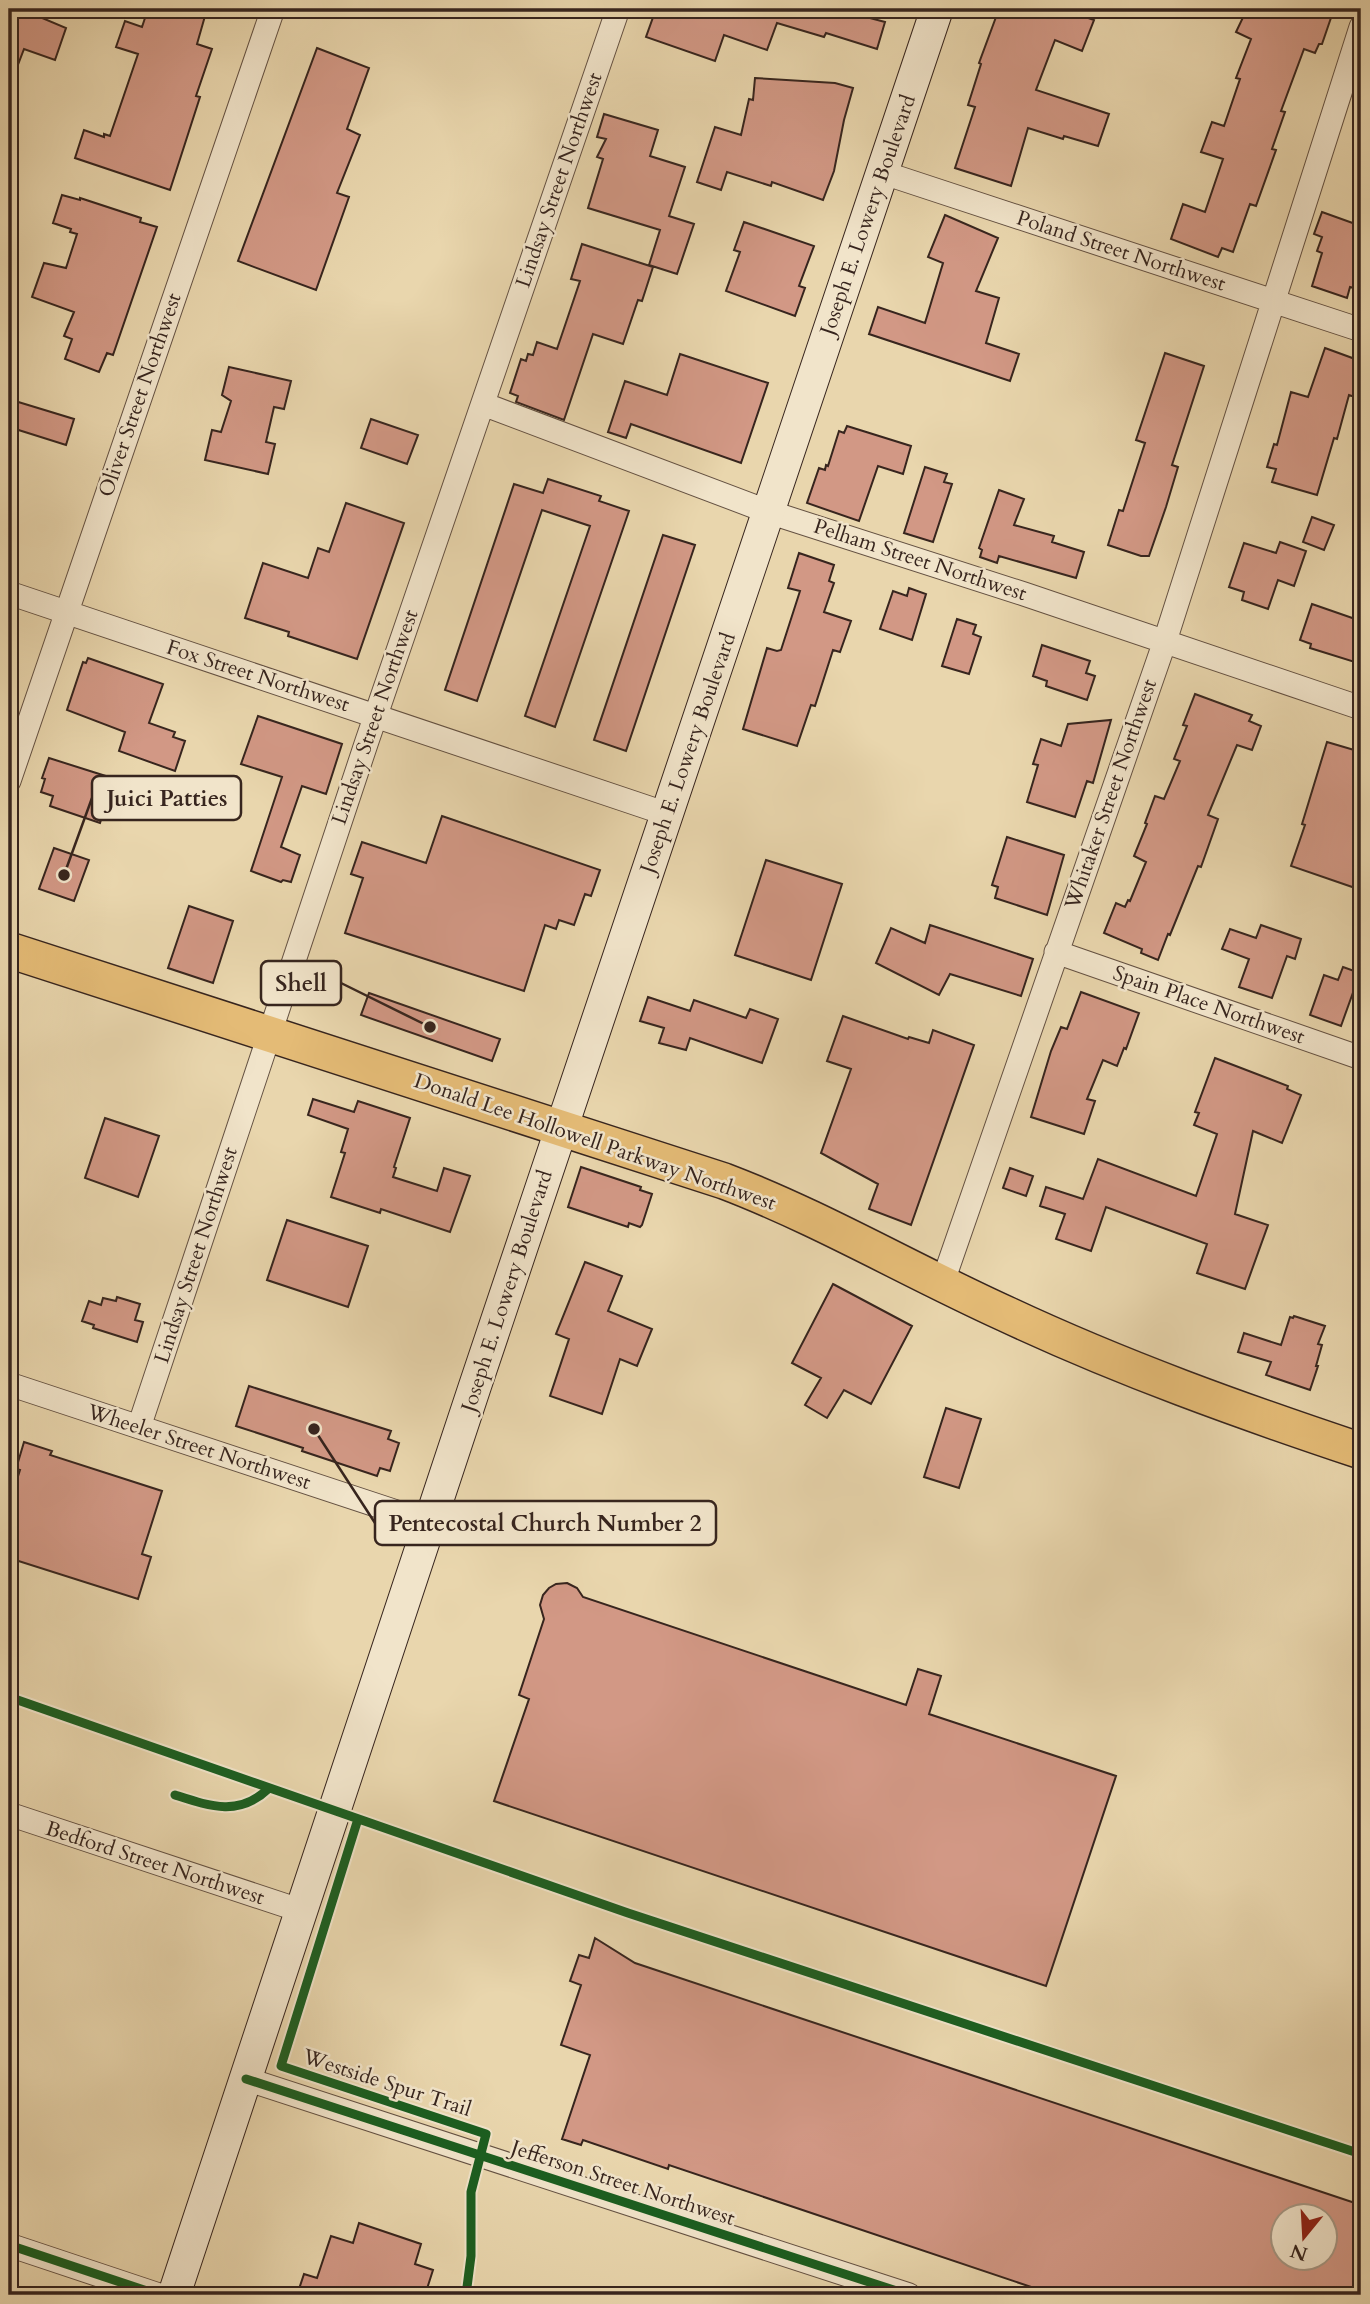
<svg xmlns="http://www.w3.org/2000/svg" width="1370" height="2304" viewBox="0 0 1370 2304" font-family="Cardo,serif">
<rect width="100%" height="100%" fill="#e9d6ad"/>
<filter id="stains"><feTurbulence type="fractalNoise" baseFrequency=".00286" numOctaves="4"/><feColorMatrix values="0 0 0 0 .2 0 0 0 0 .09 0 0 0 0 .02 0 0 0 .5 -.17"/></filter>
<radialGradient id="worn" r=".72"><stop offset=".6" stop-color="#630" stop-opacity="0"/><stop offset="1" stop-color="#630" stop-opacity=".3"/></radialGradient>
<path fill="#d29885" stroke="#37251e" stroke-width="2" fill-rule="evenodd" d="M9,9H21L66,28L55,60L24,49L11,83H9Z
M148,9H207L197,44L212,49L196,96L200,97L170,190L75,158L84,130L104,137V134L110,136L138,54L116,47L125,21L142,27Z
M656,9H836L885,22L877,49L826,33L824,37L777,23L767,50L724,35L715,61L646,37Z
M999,9H1063L1094,20L1082,51L1055,40L1036,90L1109,114L1098,146L1064,136L1063,139L1028,128L1011,186L955,168L975,107L968,105L981,64L979,63Z
M1247,9H1334L1322,44H1319L1315,53L1304,49L1281,111L1285,112L1272,149L1276,150L1256,206L1250,204L1233,252L1222,248L1218,257L1171,239L1183,204L1205,212L1223,159L1201,152L1212,122L1224,126L1240,79L1236,78L1251,39L1236,32Z
M317,48L369,68L347,129L360,135L337,193L349,197L316,290L238,261Z
M755,78L835,83L853,88L844,120L834,171L823,200L772,182L771,186L727,172L721,190L697,182L715,127L741,135L749,99L753,100Z
M604,114L658,130L650,156L685,167L669,216L694,224L677,274L649,265L660,230L588,208L603,159L597,157L606,139L597,137Z
M62,195L80,200V198L141,218L140,222L157,227L113,355L107,353L99,372L65,359L72,339L64,336L74,312L32,297L44,263L66,268L77,234L70,232L71,229L53,223Z
M1322,212L1361,226V290L1350,287L1347,298L1312,286L1322,253L1317,251L1322,237L1314,234Z
M945,215L998,238L976,291L999,298L986,343L1019,354L1010,381L869,334L878,307L925,323L943,263L928,257Z
M744,222L814,246L799,286L805,288L795,316L726,291L740,252L734,250Z
M582,244L653,267L642,301L638,300L623,344L593,334L564,420L516,402L518,396L510,393L521,359L526,361L528,354L533,355L537,342L557,349L580,281L571,279Z
M1325,348L1355,359L1354,363L1361,365V399L1349,395L1337,439L1334,438L1317,495L1272,482L1276,469L1267,467L1274,444L1277,445L1291,392L1308,397Z
M1165,353L1204,366L1172,465L1178,467L1166,507L1149,556H1141L1108,545L1119,510L1123,511L1145,443L1136,440Z
M680,354L768,383L741,463L631,424L626,438L608,432L625,381L667,395Z
M229,367L291,381L284,409L274,407L266,442L275,444L268,474L205,460L212,430L221,432L231,401L222,395Z
M15,401L74,419L66,445L9,427Z
M371,419L418,435L407,464L361,448Z
M847,426L911,446L903,474L878,466L859,521L807,503L819,468L825,470L826,465L828,466L839,431L844,433Z
M925,467L947,474L944,482L952,484L933,542L904,533Z
M548,479L601,496L599,501L629,511L555,727L525,716L590,526L542,510L477,701L445,690L514,484L543,493Z
M999,490L1024,499L1014,525L1054,536L1052,542L1084,552L1076,578L999,556L997,563L980,557L982,550L979,548Z
M346,503L404,523L357,659L288,636L289,632L245,618L263,563L308,578L318,548L329,552Z
M1312,517L1334,525L1324,550L1303,542Z
M663,535L695,545L626,751L594,740Z
M1280,542L1306,551L1294,586L1278,580L1268,609L1242,600L1244,592L1229,587L1244,543L1276,553Z
M799,553L834,565L829,581L834,583L824,612L851,621L840,652L833,650L815,706L811,705L797,746L743,729L767,648L777,651L781,650L800,591L788,588Z
M909,588L926,594L912,640L880,629L893,591L907,596Z
M1312,604L1361,621V664L1310,648L1311,644L1300,640Z
M957,619L976,625L973,634L981,637L969,674L942,666Z
M1042,645L1090,661L1086,673L1095,676L1087,700L1046,686L1047,681L1033,676Z
M88,658L163,684L149,723L175,732L173,737L185,741L175,771L119,751L125,732L67,710L83,662L86,663Z
M1195,694L1252,715L1249,721L1261,726L1252,750L1237,745L1208,815L1218,819L1201,867L1198,866L1170,935L1168,934L1158,960L1141,953L1142,949L1104,933L1116,903L1125,907L1128,900L1130,901L1146,862L1134,856L1147,824L1145,823L1155,796L1164,799L1180,761L1174,759L1187,726L1183,725Z
M258,716L342,744L326,794L302,786L281,847L300,855L291,882L283,880L281,882L251,871L282,777L241,764Z
M1111,720L1093,783L1087,781L1075,817L1027,802L1038,765L1033,764L1041,739L1061,746L1068,724Z
M1327,742L1361,752V890L1291,866L1305,825L1302,824Z
M49,758L112,778L108,789L111,790L100,823L50,806L53,796L41,792L45,779L42,778Z
M442,816L600,870L591,896L585,894L574,925L559,920L556,929L545,925L524,991L345,933L363,878L351,874L362,842L426,863Z
M1007,837L1064,855L1047,915L995,898L998,887L992,885Z
M54,848L89,860L74,901L39,889Z
M766,860L842,884L811,980L735,955Z
M189,906L233,921L213,983L168,968Z
M930,925L1033,959L1021,996L950,974L939,995L876,963L891,928L925,943Z
M1261,925L1301,939L1295,959L1287,956L1272,998L1239,987L1249,959L1222,949L1230,929L1256,938Z
M1343,967L1360,973L1341,1026L1310,1015L1324,975L1338,980Z
M1081,992L1139,1013L1126,1049L1124,1048L1117,1066L1103,1060L1087,1099L1095,1101L1084,1134L1031,1117L1051,1051L1061,1027L1067,1029Z
M369,993L500,1039L492,1061L361,1015Z
M648,997L690,1011L694,1000L746,1018L750,1009L778,1019L762,1063L690,1038L686,1050L659,1043L664,1028L640,1021Z
M843,1016L908,1039L909,1037L929,1043L933,1030L974,1045L911,1225L869,1209L878,1184L821,1153L851,1069L827,1061Z
M1215,1058L1288,1086L1287,1089L1301,1095L1282,1143L1253,1131L1235,1214L1268,1225L1245,1289L1197,1273L1207,1244L1106,1207L1091,1251L1056,1239L1065,1214L1040,1206L1046,1187L1083,1199L1098,1159L1196,1196L1217,1134L1194,1125L1199,1113L1195,1112Z
M313,1099L354,1112L358,1101L410,1118L394,1167L396,1168L393,1177L437,1191L444,1168L470,1176L450,1232L381,1209L380,1213L331,1197L345,1153L341,1152L348,1129L308,1115Z
M105,1118L159,1136L138,1197L85,1178Z
M581,1167L641,1187L640,1190L652,1194L642,1225L640,1227L629,1223L628,1227L568,1207Z
M1010,1168L1033,1176L1026,1196L1003,1188Z
M287,1220L368,1246L348,1307L267,1280Z
M585,1262L622,1276L608,1311L652,1329L637,1366L620,1359L602,1414L550,1396L569,1339L556,1334Z
M833,1284L912,1326L871,1404L844,1390L827,1418L805,1405L821,1378L792,1363Z
M117,1297L140,1304L135,1320L143,1322L137,1342L93,1328L94,1325L82,1321L89,1301L101,1305L103,1298L116,1301Z
M1294,1316L1325,1326L1318,1344L1322,1345L1316,1366H1318L1310,1390L1266,1375L1271,1362L1238,1352L1244,1333L1281,1345L1290,1317L1293,1318Z
M249,1386L391,1431L388,1439L399,1443L390,1471L380,1468L377,1476L302,1451L303,1448L236,1426Z
M946,1408L981,1419L959,1488L924,1477Z
M24,1442L52,1451L50,1455L162,1491L142,1554L151,1557L138,1599L9,1558V1505L20,1470L16,1469Z
M567,1583L577,1588L583,1597L906,1705L918,1669L941,1676L929,1714L1116,1776L1046,1986L494,1801L529,1699L519,1695L544,1619L540,1605L543,1595L549,1588L556,1584Z
M595,1938L635,1963L1361,2205V2295H1055L669,2165L668,2169L583,2140L581,2145L562,2139L590,2055L561,2045L581,1985L570,1981L579,1955L589,1958ZM1283,2216H1325V2258H1283Z
M359,2223L421,2244L415,2264L433,2270L425,2295H297L304,2274L317,2278L331,2236L353,2243Z"/>
<g fill="none" stroke-linecap="round" stroke-linejoin="round">
<g stroke="#645142" stroke-width="25">
<path id="minor" d="M881,172L1361,330
M483,404L769,512L1024,594L1361,708
M9,593L667,814
M9,781L273,9
M1056,952L1361,1058
M942,1284L1165,641L1361,27
M9,1384L430,1523
M139,1427L367,741L618,9
M9,1814L302,1911
M246,2079L909,2295
M9,2245L159,2295"/>
</g>
<g stroke="#37251e" stroke-width="34">
<path id="secondary" d="M174,2295L475,1386L937,9"/>
</g>
<g stroke="#37251e" stroke-width="38">
<path id="primary" d="M9,950L724,1181C821,1218 911,1271 1006,1314C1121,1368 1241,1411 1361,1451"/>
</g>
<use href="#minor" stroke="#f1e4ca" stroke-width="23"/>
<use href="#secondary" stroke="#f1e4ca" stroke-width="32"/>
<use href="#primary" stroke="#e4bb76" stroke-width="35"/>
<g stroke="#f1e4ca" stroke-width="13">
<path id="cycleway" d="M9,1697L628,1913L1361,2154
M175,1795C209,1806 239,1817 268,1789
M358,1819L281,2066L486,2134L471,2192V2256L466,2295
M246,2079L909,2295
M9,2245L159,2295"/>
</g>
<use href="#cycleway" stroke="#1b5e20" stroke-width="9"/>
</g>
<g text-anchor="middle" dominant-baseline="central" stroke-width="5" stroke-linejoin="round" paint-order="stroke">
<g font-size="21" fill="#37251e" stroke="#f1e4ca">
<text transform="translate(559 180) rotate(-71)">Lindsay Street Northwest</text>
<text transform="translate(868 215) rotate(-71)">Joseph E. Lowery Boulevard</text>
<text transform="translate(1121 251) rotate(18)">Poland Street Northwest</text>
<text transform="translate(140 395) rotate(-71)">Oliver Street Northwest</text>
<text transform="translate(920 560) rotate(18)">Pelham Street Northwest</text>
<text transform="translate(258 676) rotate(18)">Fox Street Northwest</text>
<text transform="translate(375 717) rotate(-71)">Lindsay Street Northwest</text>
<text transform="translate(688 753) rotate(-71)">Joseph E. Lowery Boulevard</text>
<text transform="translate(1111 794) rotate(-71)">Whitaker Street Northwest</text>
<text transform="translate(1209 1005) rotate(19)">Spain Place Northwest</text>
<text transform="translate(595 1142) rotate(19)">Donald Lee Hollowell Parkway Northwest</text>
<text transform="translate(196 1255) rotate(-72)">Lindsay Street Northwest</text>
<text transform="translate(507 1291) rotate(-72)">Joseph E. Lowery Boulevard</text>
<text transform="translate(199 1447) rotate(18)">Wheeler Street Northwest</text>
<text transform="translate(155 1863) rotate(18)">Bedford Street Northwest</text>
<text transform="translate(387 2083) rotate(18)">Westside Spur Trail</text>
<text transform="translate(623 2183) rotate(18)">Jefferson Street Northwest</text>
</g>
</g>
<path fill="none" stroke="#37251e" stroke-width="2.5" d="M64 875L92 798M430 1027L341 983M314 1429L375 1523"/>
<g fill="#37251e" stroke="#f1e4ca" stroke-width="2.5">
<circle cx="64" cy="875" r="7"/>
<circle cx="430" cy="1027" r="7"/>
<circle cx="314" cy="1429" r="7"/>
</g>
<g fill="#f1e4ca" stroke="#37251e" stroke-width="2.5">
<rect x="92" y="776" width="149" height="44" rx="7"/>
<rect x="261" y="961" width="80" height="44" rx="7"/>
<rect x="375" y="1501" width="341" height="44" rx="7"/>
</g>
<g font-size="23" text-anchor="middle" font-weight="bold" fill="#37251e">
<text x="167" y="806">Juici Patties</text>
<text x="301" y="991">Shell</text>
<text x="545" y="1531">Pentecostal Church Number 2</text>
</g>
<rect width="1370" height="2304" fill="none" stroke="#e9d6ad" stroke-width="35"/>
<rect x="10" y="10" width="1349" height="2283" fill="none" stroke="#37251e" stroke-width="3.5"/>
<rect x="18" y="18" width="1335" height="2269" fill="none" stroke="#37251e" stroke-width="2"/>
<g transform="translate(1304 2237) rotate(198)"><circle r="33" fill="#f1e4ca" stroke="#a79885" stroke-width="2"/>
<path d="M0-5L12 26L0 18L-12 26Z" fill="#8f2418"/>
<text y="-10" font-size="19" font-weight="bold" text-anchor="middle" fill="#37251e">N</text>
</g>
<rect width="100%" height="100%" filter="url(#stains)"/>
<rect width="100%" height="100%" fill="url(#worn)"/>
</svg>
